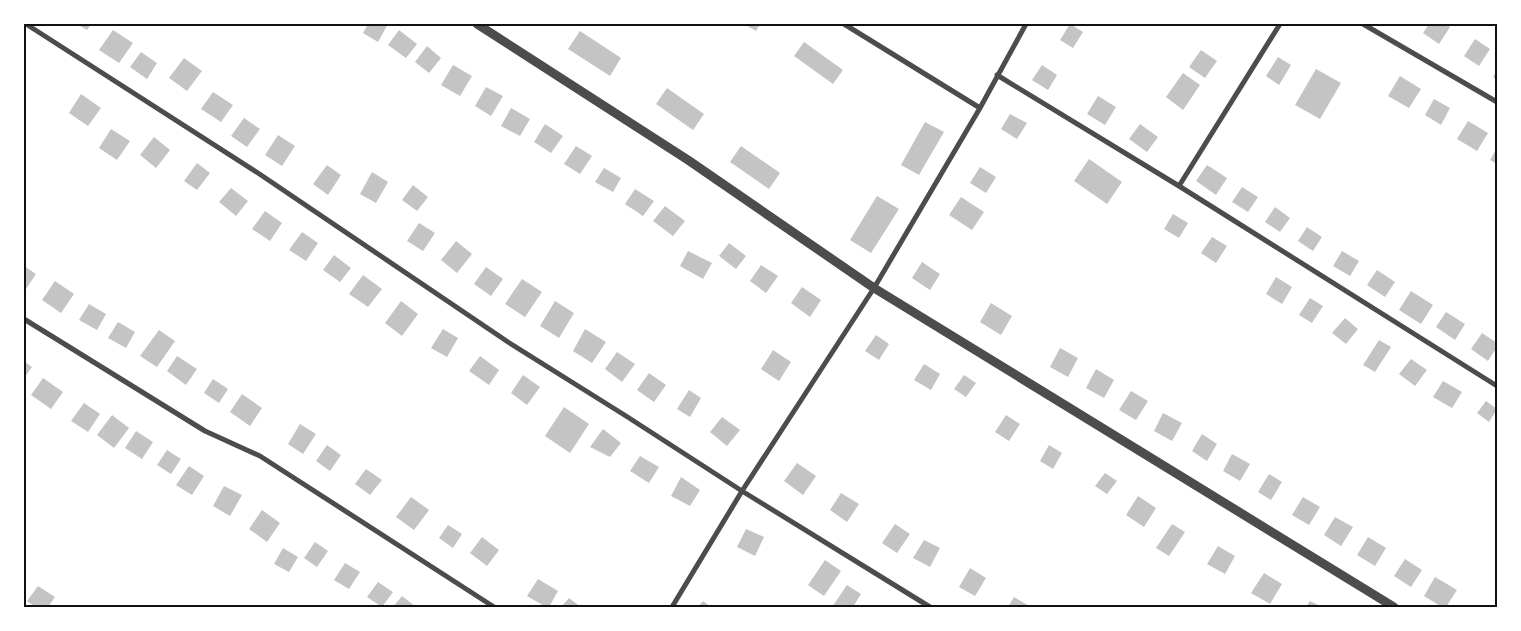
<svg xmlns="http://www.w3.org/2000/svg" width="1521" height="631" viewBox="0 0 1521 631" font-family="'IBM Plex Sans',sans-serif">
<rect width="100%" height="100%" fill="#fff"/>
<path fill="#c4c4c4" d="M77,24H91L87,30Z
M368,24H388L378,42L363,33Z
M744,24H760L756,31Z
M1070,24L1083,32L1073,48L1060,40Z
M1429,24H1446L1450,27L1439,44L1423,33Z
M113,30L133,43L119,63L99,50Z
M399,30L417,44L406,58L388,45Z
M580,31L621,58L610,76L568,49Z
M1475,39L1490,49L1479,66L1464,56Z
M804,42L843,70L833,84L794,56Z
M427,46L441,58L429,73L415,62Z
M1201,50L1217,61L1205,78L1189,67Z
M141,52L157,63L147,79L130,67Z
M1278,57L1291,65L1279,85L1266,76Z
M184,58L202,71L187,91L169,78Z
M453,65L472,76L460,96L441,85Z
M1042,65L1057,75L1048,90L1032,80Z
M1316,69L1341,83L1320,119L1295,105Z
M1497,70V80L1493,77Z
M1183,73L1200,85L1183,110L1166,97Z
M1400,76L1421,89L1409,108L1388,96Z
M486,87L503,96L491,116L475,106Z
M667,88L704,114L693,130L656,104Z
M213,92L233,105L221,122L201,109Z
M81,94L101,108L88,126L69,113Z
M1098,96L1116,107L1105,125L1087,114Z
M1434,99L1450,108L1441,125L1425,115Z
M511,108L530,119L520,136L501,126Z
M1010,114L1027,123L1017,139L1001,129Z
M244,118L260,129L247,147L231,136Z
M1468,121L1488,133L1477,151L1457,139Z
M925,122L944,132L919,175L901,165Z
M545,124L563,136L551,153L534,142Z
M1140,124L1158,137L1147,152L1129,139Z
M111,129L130,141L117,160L99,148Z
M278,135L295,146L282,166L265,155Z
M154,137L170,150L156,168L140,155Z
M576,146L592,156L580,174L564,164Z
M741,146L780,173L769,189L730,162Z
M1497,148V164L1490,160Z
M1089,159L1122,182L1107,204L1074,181Z
M197,163L210,173L197,190L184,181Z
M327,165L341,175L328,195L313,184Z
M1207,165L1227,178L1216,195L1196,181Z
M980,167L996,177L986,193L970,183Z
M604,168L621,178L613,192L595,182Z
M372,172L388,182L376,203L360,194Z
M413,185L428,197L417,211L402,200Z
M1242,187L1258,197L1248,212L1232,202Z
M231,188L248,201L236,216L219,202Z
M635,189L654,201L643,216L625,204Z
M877,196L899,209L871,253L850,240Z
M961,197L984,212L972,230L949,215Z
M665,206L685,221L673,236L653,221Z
M1275,207L1290,218L1280,232L1265,222Z
M265,211L282,223L270,241L252,229Z
M1173,214L1188,223L1179,238L1164,229Z
M419,223L435,233L423,251L407,241Z
M1307,227L1322,237L1313,251L1298,241Z
M302,232L318,243L306,261L289,250Z
M1212,237L1227,246L1216,263L1201,253Z
M456,241L472,254L457,273L441,260Z
M729,243L746,256L736,269L719,256Z
M688,251L712,263L703,279L680,266Z
M1342,251L1359,261L1350,276L1333,266Z
M334,255L351,268L340,282L323,270Z
M922,262L940,274L930,290L912,278Z
M761,265L778,276L766,293L750,281Z
M24,266L36,274L26,289L24,288Z
M486,267L503,279L491,296L474,284Z
M1377,270L1395,282L1385,297L1367,285Z
M363,275L382,289L368,307L349,294Z
M1276,277L1292,287L1282,304L1266,294Z
M522,279L542,292L525,317L505,304Z
M55,281L74,294L61,313L42,300Z
M802,287L821,300L810,317L791,303Z
M1411,291L1433,305L1421,324L1399,310Z
M1310,298L1323,306L1312,323L1299,315Z
M401,301L418,314L402,336L385,323Z
M555,301L574,313L559,338L540,326Z
M991,303L1012,316L1001,335L980,322Z
M89,304L106,314L97,330L79,320Z
M1446,312L1465,324L1455,340L1436,327Z
M1345,318L1358,329L1346,344L1332,333Z
M118,322L135,332L126,348L108,338Z
M443,329L458,338L447,357L431,348Z
M585,329L606,342L592,363L573,351Z
M159,330L175,341L157,367L140,356Z
M1482,333L1497,343V347L1488,361L1471,349Z
M876,335L889,344L879,360L865,351Z
M1379,340L1391,347L1375,372L1363,365Z
M1060,348L1078,358L1068,377L1050,367Z
M773,350L791,362L779,381L761,369Z
M617,352L635,364L622,382L605,369Z
M177,356L197,369L186,385L167,371Z
M480,356L499,370L489,385L469,371Z
M1411,359L1427,370L1415,386L1399,374Z
M24,361L32,367L24,378Z
M924,364L940,374L931,390L914,380Z
M1096,369L1114,380L1104,398L1086,388Z
M649,373L666,385L654,402L637,390Z
M523,375L540,387L527,405L511,393Z
M964,375L976,383L966,397L954,389Z
M43,378L63,392L51,409L31,395Z
M213,379L228,389L219,403L204,393Z
M1443,381L1462,392L1452,408L1433,397Z
M689,390L701,398L690,417L677,409Z
M1131,391L1148,401L1136,420L1119,410Z
M242,394L262,408L250,426L230,412Z
M1486,401L1497,409L1489,422L1477,413Z
M84,403L100,414L88,432L71,421Z
M564,407L589,424L570,453L545,436Z
M1163,413L1182,423L1172,441L1154,431Z
M112,415L129,428L114,448L97,435Z
M1006,415L1020,424L1009,441L995,432Z
M722,417L740,430L727,446L710,432Z
M300,424L316,434L303,454L288,444Z
M603,429L621,443L610,457L590,447Z
M136,431L153,442L142,459L125,448Z
M1202,434L1217,444L1207,461L1192,451Z
M327,445L341,455L330,471L316,461Z
M1049,445L1062,453L1053,469L1040,461Z
M167,450L181,459L171,474L157,465Z
M1232,454L1250,464L1240,481L1223,471Z
M640,456L659,467L649,483L630,471Z
M797,463L816,476L803,495L784,481Z
M189,466L204,476L192,495L176,485Z
M366,469L382,480L370,495L355,484Z
M1105,473L1117,481L1107,494L1095,486Z
M1269,474L1282,482L1271,500L1258,492Z
M681,477L700,490L690,506L671,496Z
M224,486L242,495L230,516L213,506Z
M841,493L859,504L847,522L830,510Z
M1138,496L1156,508L1144,527L1126,515Z
M411,497L429,510L414,530L396,517Z
M1303,497L1320,507L1309,525L1292,515Z
M262,510L280,523L267,542L249,529Z
M1335,517L1353,527L1341,546L1324,535Z
M895,524L910,534L897,553L882,543Z
M1172,524L1185,532L1169,556L1156,548Z
M448,525L462,534L453,548L439,538Z
M746,529L764,537L755,556L737,547Z
M482,537L499,550L487,566L470,553Z
M1368,537L1386,548L1375,566L1357,555Z
M924,540L940,548L930,567L913,558Z
M315,542L328,551L317,567L304,558Z
M1218,546L1235,556L1225,574L1207,564Z
M283,548L298,557L289,572L274,564Z
M1405,559L1422,570L1411,587L1394,576Z
M825,560L841,571L824,596L808,585Z
M345,563L360,572L349,589L334,580Z
M970,568L986,578L975,596L959,587Z
M1264,573L1282,584L1270,604L1251,593Z
M1435,577L1457,590L1446,607H1442L1424,596Z
M538,579L558,591L549,607H546L527,596Z
M378,582L393,592L382,607L367,597Z
M847,585L861,594L853,607H832Z
M38,586L55,597L48,607H36L27,601Z
M402,596L416,607H393Z
M1014,597L1031,607H1008Z
M569,598L581,607H561Z
M703,601L711,607H698Z
M1310,601L1322,607H1306Z"/>
<g fill="none" stroke-linecap="round" stroke-linejoin="round">
<path stroke="#4c4c4c" stroke-width="5" d="M26,24L258,173L508,342L626,416L742,491L930,607
M844,24L980,108
M1363,24L1497,102
M997,75L1179,186L1497,386
M1179,186L1280,24
M24,319L205,431L260,456L494,607
M672,607L742,491L874,288L980,108L1026,24"/>
<path stroke="#4c4c4c" stroke-width="9" d="M477,24L688,160L874,288L1394,607"/>
</g>
<rect width="1521" height="631" fill="none" stroke="#ffffff" stroke-width="50"/>
<rect x="25" y="25" width="1471" height="581" fill="none" stroke="#111" stroke-width="2"/>
</svg>
